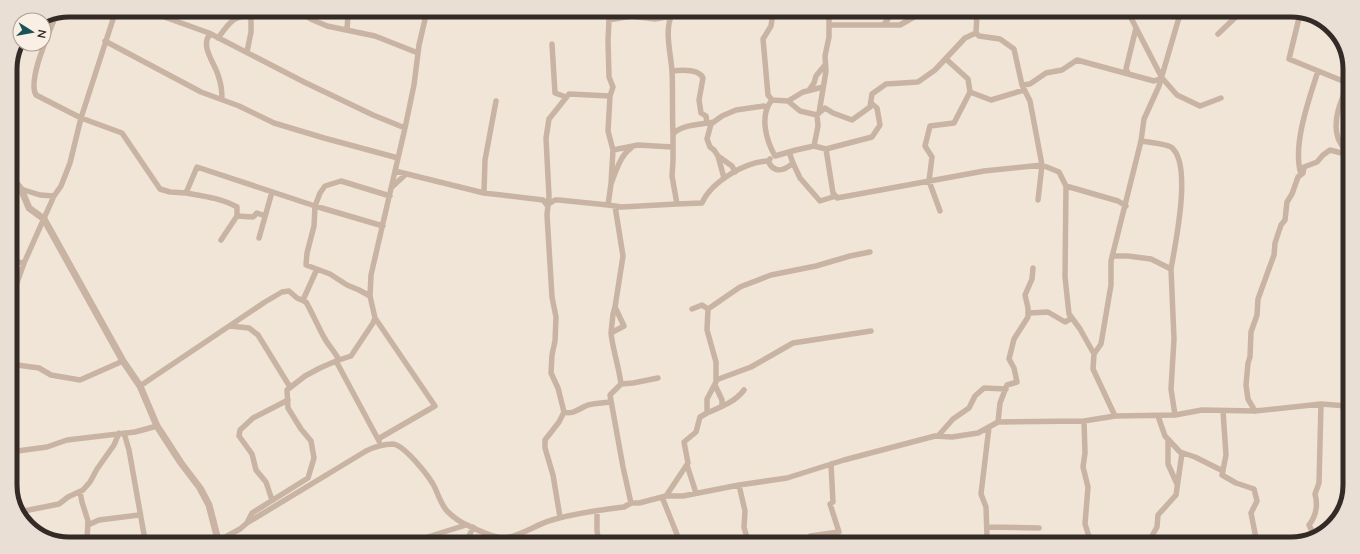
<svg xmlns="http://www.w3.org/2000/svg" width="1360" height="554" viewBox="0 0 1360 554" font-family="Lato,sans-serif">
<rect width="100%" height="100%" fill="#f1e5d8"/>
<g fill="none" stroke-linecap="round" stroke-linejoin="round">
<path stroke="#c9b4a4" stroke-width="5.5" d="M145,10L209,33L304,82L373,115L405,128
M297,11L313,20L327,26L375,36L418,53
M1129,14L1162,78L1177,95L1200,106L1221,98
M1300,14L1289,59L1350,84
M56,15C50,31 27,80 36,95L81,118L122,133L160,189L170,192L186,193L197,167L315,206L383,226
M309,18L319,14L345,11
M670,19L666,17L655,19L631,16L609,20L608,41L609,77L613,87L610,96L608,131L613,150L638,145L672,147
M884,24L888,19L887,13
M830,25H900L921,13
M347,30L348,14L349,11
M976,33L979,36L1000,39L1014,49L1022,85L1030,101L1042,165L1038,200
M210,34C200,46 214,62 218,75C221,83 222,91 222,99
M1218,34L1239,14
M218,38C229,24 232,16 251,15
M105,41L201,92L239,106L274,123L324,138L398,158
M552,44L555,93L566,97
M247,52L251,32V11
M946,59L968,79L970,92L991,100L1024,90
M672,71C681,70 699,69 703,78L699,100L701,113L706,116L707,123
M1128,73L1126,69L1136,28
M1022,85L1030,84L1046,73L1062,70L1077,60L1154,81L1162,78
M823,87L803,92L788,101L800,111L817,115L819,113L826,71L825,56L829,37V13
M809,90L814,83L816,76L825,65
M610,96L569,94L549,119L546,138L549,196L547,215L552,297L556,317L555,341L552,355L551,373L558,388L564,412C573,415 580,408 588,405C596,403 603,403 611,402
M772,100L768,95L763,39L771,26L773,12
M788,101L772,100C759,115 766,140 775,156L796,150L814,146L818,126L817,115
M819,113L825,108L833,113L852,120L870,107L872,94L886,84L918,82L935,70L965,38L976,33L977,13
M714,122C700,125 683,124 673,134V161L672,176L677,204L702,203C711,182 745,162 768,161
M673,134C672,113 673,92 672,71C671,55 664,29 672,15L679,12
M1141,141C1148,142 1166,144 1171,147C1193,163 1175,245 1171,269
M814,146L826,149L872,137L880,125L877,108L871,103
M826,149L833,193L837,198L984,171L1042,165L1059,172L1066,186L1065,277L1069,314L1080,329L1094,354
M613,150L611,184C616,171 620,156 631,148
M1348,155C1345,150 1340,144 1338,138C1332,120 1341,100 1349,83
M718,156L732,166L735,172
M770,159L768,161C774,174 784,171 793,163L789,152
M793,163L800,178L820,201L836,196
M395,171L484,193L543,200L547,205L555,200H559L608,205
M1301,174C1292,146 1309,99 1318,71
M724,178L718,156L714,150L710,147L707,139L711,124L722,116L736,110L764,106L767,109
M611,184L608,205L622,207L677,204
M1066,186L1118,201L1126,206
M392,187L406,174
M21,189L40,195L54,196
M186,193C203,196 221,198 237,207V216L253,217L257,213L265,216
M484,193L485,160L496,101
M940,211L929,181L932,157L925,146L930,126L954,123L970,92
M259,238L272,192
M221,240L237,216
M1112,256H1128L1151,259L1171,269L1174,339L1171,389L1175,415
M10,261L24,263
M370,296L359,290L347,285L330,274L306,265L307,253L314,226L315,206L320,193L325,186L341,181L390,196
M303,300L317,269
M10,302L24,263L54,196L61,186L70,163L81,118L116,10
M615,307L613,314L611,333L624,326L615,307L623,256L615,206
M692,309L702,305L708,309
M1029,313L1048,312L1065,322L1072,318
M375,318L435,406L378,439
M230,326L249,328L258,335L290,387
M611,333C613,351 619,367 621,384L610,395L623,467L631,503
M336,361L379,441
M10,364L39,368L51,375L80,380L123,361
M716,380L751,367L793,343L871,331
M621,384L633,383L658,378
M715,385L722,400V406
M140,386L265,302L282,292L289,291L297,298L306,302C313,314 318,327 325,339C329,346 335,352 339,360
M1223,411L1226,455L1222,475L1236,483L1254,489L1257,501L1251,513L1256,538L1265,544
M1255,411L1248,399L1246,385L1248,363L1250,357L1251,332L1257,315L1258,299L1274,255L1275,243L1281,225L1285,220L1287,202L1292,194L1298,177L1303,173L1304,167L1317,162L1323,155L1330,150L1349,155
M707,413C721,407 735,402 744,390
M1115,416L1093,369L1094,354L1101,344L1111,285V261L1141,141L1144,119L1159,86L1180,14
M1158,416L1165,436L1180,452L1195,457L1223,471
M1084,421L1085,453L1083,467L1088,487L1085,524L1091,543
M998,422L1000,403L1007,385L1017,382L1014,368L1009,359L1014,339L1028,317V308L1025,295L1032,279L1033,268
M124,433L129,450L145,540
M938,436L953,419L969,408L975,396L984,388L1006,389
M1168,439V464L1177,484
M10,452L47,447L67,440L135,432L157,426
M687,465L696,493
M739,485L745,511L744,527L748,542
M80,492L82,502L88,521L87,540
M666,496L688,463L684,442L696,432L700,417L707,413V399L716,382V362L707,330L708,309L740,287L771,275L816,266L850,256L870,252
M662,497L680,542
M272,500L266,482L256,470L252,454L239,436L240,430L253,418L288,400
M597,511V531L599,542
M19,512L59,504L68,497L83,490L90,482L97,469L114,445L119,433
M560,517L553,475L545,448V440L559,422L564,412
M247,523L366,451C374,447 384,444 393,444C404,445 427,474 433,484C438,493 440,503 447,511C452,516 460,522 467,525C475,529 495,538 504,538C519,537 537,524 552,520C575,513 600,510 624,507L631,503H639L666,496H683L739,485L787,478L844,460L935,436L952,437L978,433L998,422L1084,421L1115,416L1175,415L1202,410L1255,411L1321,404L1347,406
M88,525L99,520L139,515
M987,527L1039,528
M1315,537L1309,525C1316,516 1318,505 1315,494L1319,483L1321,404
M220,540L240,529L247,523L252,513L308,478L314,458L311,441L301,429L288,408L287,390L305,376L320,368L336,361L351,356L373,323L375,318L370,296L371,275L405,128L414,85L419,45L427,11
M415,541L466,525
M467,541L473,527
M1016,541L1017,543
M810,542V536L839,532L830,504L833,502L831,464
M985,543L987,537L986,507L981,494L989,427
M1148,543L1157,527L1158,515L1176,495L1182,453"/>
<path stroke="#c9b4a4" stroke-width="7" d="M10,176L21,189L29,208L44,219L123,361L140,386L157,426L181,463L200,488L209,505L218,540"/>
</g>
<path d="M0 0H1360V554H0ZM69 17H1291A52 52 0 0 1 1343 69V485A52 52 0 0 1 1291 537H69A52 52 0 0 1 17 485V69A52 52 0 0 1 69 17Z" fill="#e9dfd5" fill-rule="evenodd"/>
<path fill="none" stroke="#342a26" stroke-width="5" d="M69 17H1291A52 52 0 0 1 1343 69V485A52 52 0 0 1 1291 537H69A52 52 0 0 1 17 485V69A52 52 0 0 1 69 17Z"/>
<g transform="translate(32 32) rotate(101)"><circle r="19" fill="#f9efe4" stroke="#aaa098"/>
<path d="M0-3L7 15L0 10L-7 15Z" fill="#1b5255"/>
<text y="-6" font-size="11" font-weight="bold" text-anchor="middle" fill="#342a26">N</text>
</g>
</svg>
